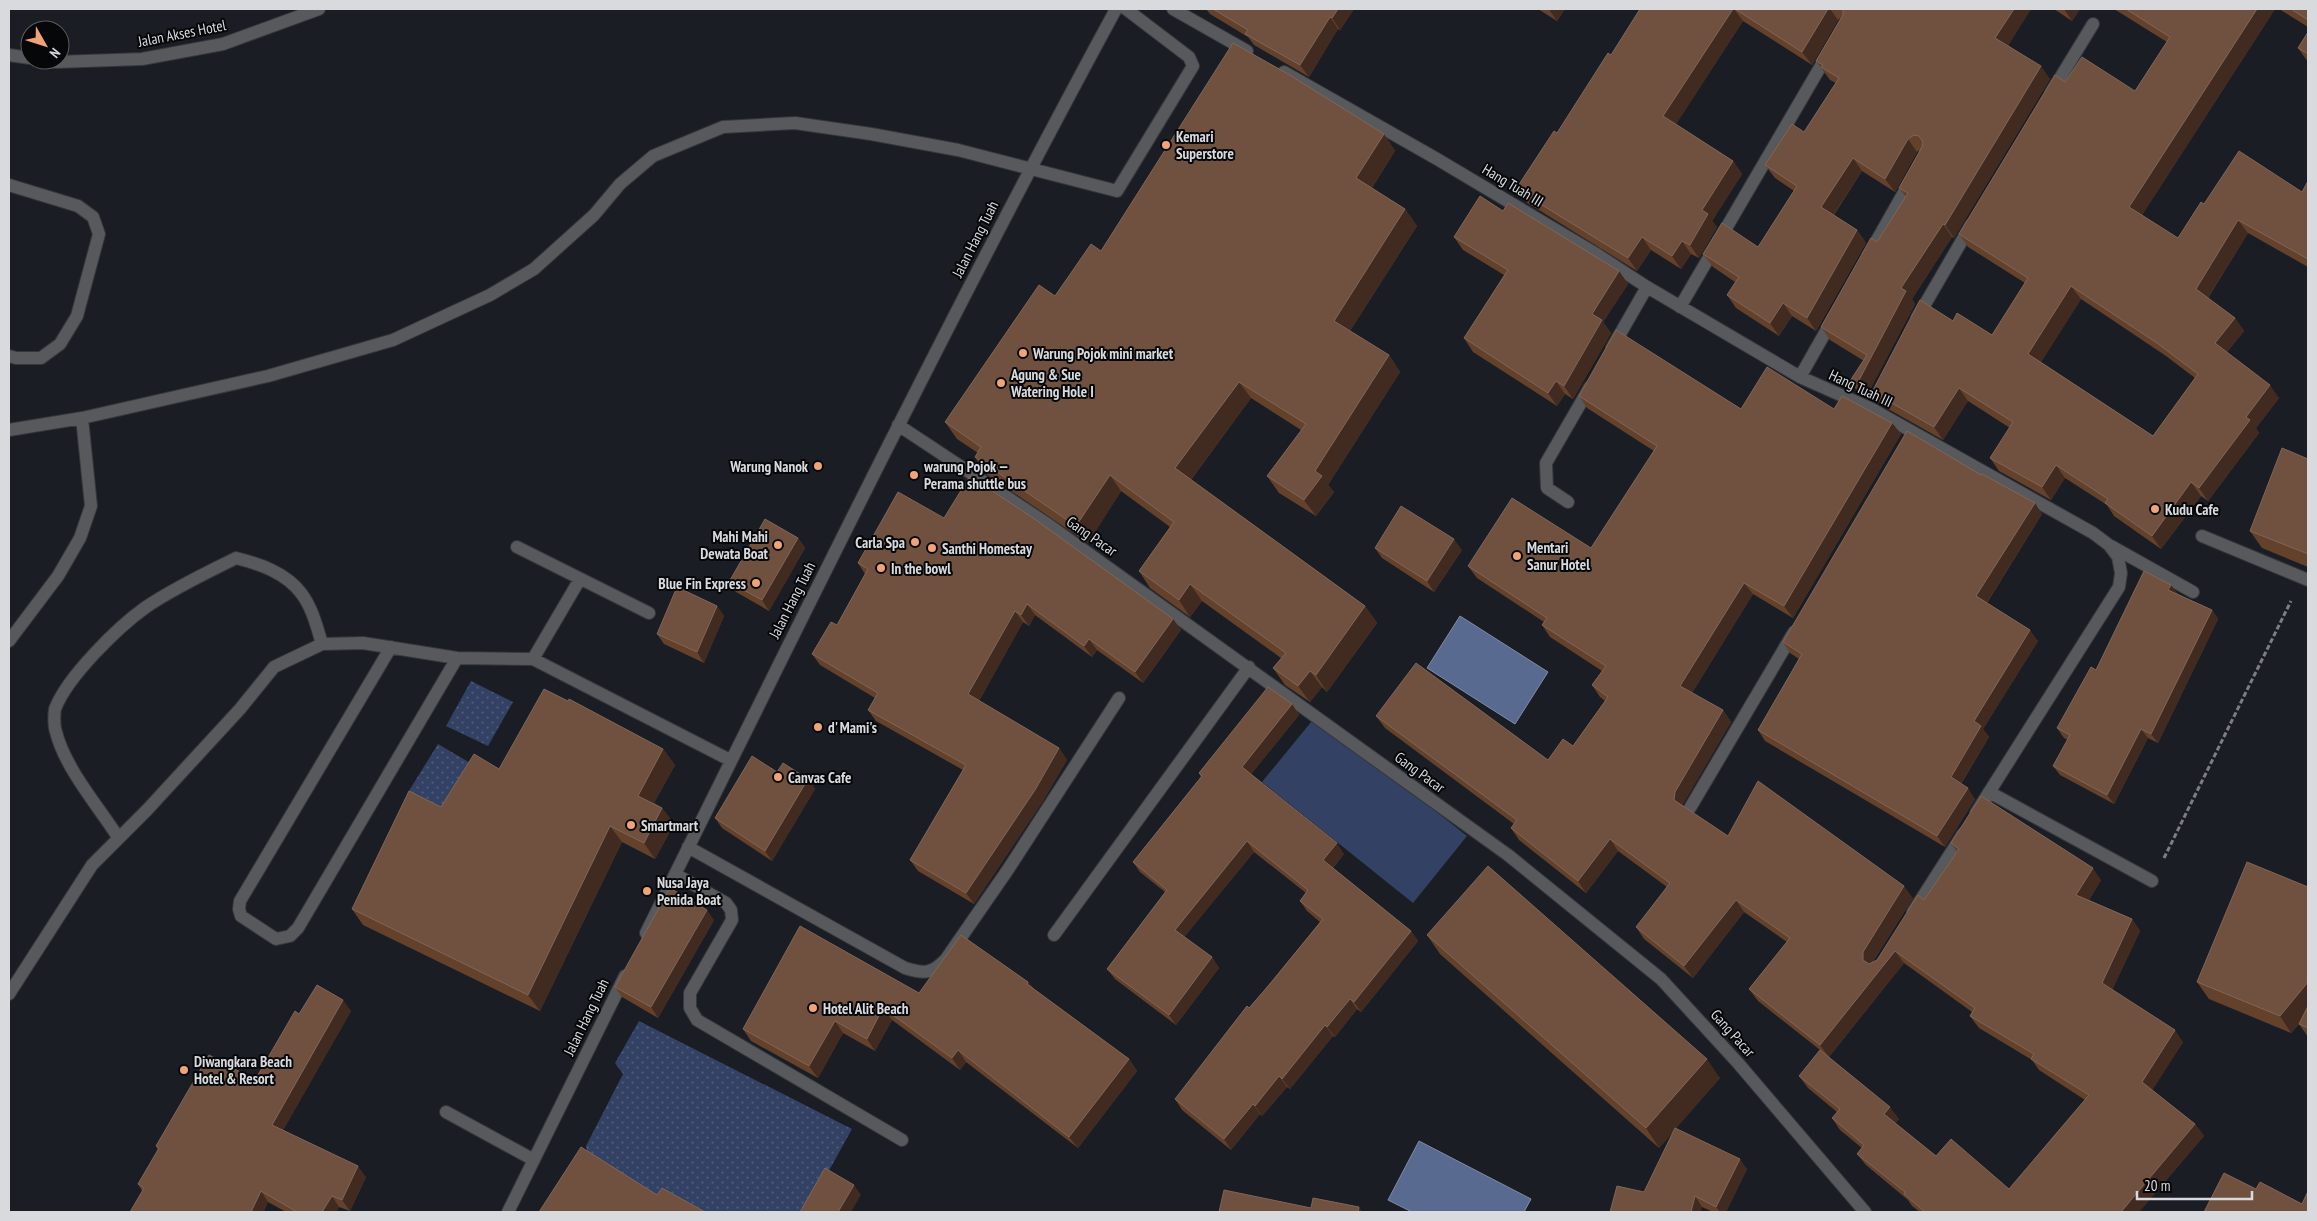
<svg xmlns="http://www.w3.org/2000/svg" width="2317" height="1221" viewBox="0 0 2317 1221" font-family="'PT Sans Narrow',sans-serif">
<defs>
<pattern id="grass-dots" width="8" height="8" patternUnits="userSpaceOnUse" patternTransform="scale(1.25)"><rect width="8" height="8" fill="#334264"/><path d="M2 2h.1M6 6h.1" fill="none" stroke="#505d7a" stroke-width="1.8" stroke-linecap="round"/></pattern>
</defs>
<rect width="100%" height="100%" fill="#1a1d23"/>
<path fill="url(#grass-dots)" d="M471,681L513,702L488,746L446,726Z
M438,744L477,767L446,818L407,794Z
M639,1021L852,1129L806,1212H695L647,1194L588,1157L586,1146L623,1074L615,1063Z"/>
<path fill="#334264" d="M1316,716L1467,836L1413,903L1262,782Z"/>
<path fill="#596a91" stroke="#7f8ca8" d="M1460,616L1548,672L1515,724L1427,668Z
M1419,1141L1531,1199L1524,1212H1412L1388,1200Z"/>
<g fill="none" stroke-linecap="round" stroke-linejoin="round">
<g stroke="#35373d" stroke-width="14">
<path id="minor" d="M1173,9L1247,51
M9,55L30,58
M45,60L56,62L142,59L223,44L319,9
M1284,72L1437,159L1598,255L1647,287L1800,377L1870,408L2093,533L2109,545L2118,557L2121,573L2119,587L1976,813
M2051,93L2093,24
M9,185L78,206L93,217L99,234L77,316L60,344L41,358H16L9,356
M1868,256L1911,180
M1680,307L1829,52
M1917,318L1971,225
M1612,348L1647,287
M1800,377L1834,317
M898,425L1049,525L1508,855L1661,979L1738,1063L1865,1212
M9,430L82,418L268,376L393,340L490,295L534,269L594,215L620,184L653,156L723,127L795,123L871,134L958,150L1117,191L1193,66L1189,57L1126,9
M1568,502L1547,488L1546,463L1590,387
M2202,536L2308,580
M2111,546L2193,592
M517,547L649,613
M9,641L58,576L80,538L91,506L82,418
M391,647L240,901L239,909L241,916L276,939L290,936L298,928L457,658
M533,659L580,579
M1989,792L2152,881
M1690,808L1794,632
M118,837C98,806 65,768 56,732C54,727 54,715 55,709C67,677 118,627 146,607C174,588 206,573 236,558C260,564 286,573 301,593C312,607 317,627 322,644
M688,847L905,968C924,974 932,974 946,959L1007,871L1119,698
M675,874L726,903L731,910L732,920L690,993V1008L697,1020L902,1140
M1913,912L1963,834
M646,933C799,624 951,313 1116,9
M1054,935L1249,667
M9,994L92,865L147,810L240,709L274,667L322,644L363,643L457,658L533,659L730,760
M446,1112L534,1160
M508,1212L625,976"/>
</g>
<path stroke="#7c7e83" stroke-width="3" stroke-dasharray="5 2.5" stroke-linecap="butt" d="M2164,858L2291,601"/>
<use href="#minor" stroke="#57595c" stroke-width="12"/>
</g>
<path fill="#64412b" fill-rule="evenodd" d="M1206,9H1354L1340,30L1338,29L1309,77L1254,45L1248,37L1210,14Z
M1538,9H1565L1557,21Z
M1640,9H2031L2008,45L2050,79L1954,238L1952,237L1912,299L1915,304L1866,397L1859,394L1850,381L1864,361L1830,340L1821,327L1906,197L1899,188L1920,150L1917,152L1895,192L1862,171L1834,215L1857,230L1866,243L1816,331L1792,316L1779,336L1736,308L1727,295L1735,282L1713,267L1703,254L1758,247L1794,191L1775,178L1765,165L1804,132L1836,83L1830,80L1816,61L1841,17L1838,20L1812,65L1743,21L1676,124L1733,161L1742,174L1712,221L1717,227L1699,258L1691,254L1681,269L1651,250L1637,271L1526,202L1516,189L1557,133L1611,55Z
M2054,9H2080L2072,21Z
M2114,9H2275L2142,215L2178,238L2204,204L2302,192L2308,181V267L2248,233L2208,298L2235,318L2244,331L2227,352L2279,398L2256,428L2259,433L2208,501L2201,496L2161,549L2114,516L2107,505L2065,478L2051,500L1999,471L1990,458L2010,428L1968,401L1943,440L1881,405L1872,392L1953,321L1992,335L2025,283L1968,247L1959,234L2065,82L2135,91L2167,42ZM2081,299L2166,356L2195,378L2153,436L2041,362Z
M2279,9H2308V27Z
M2308,32V62L2298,48Z
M1384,134L1395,151L1372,188L1405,209L1417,226L1350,331L1389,355L1400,372L1328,485L1334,492L1316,516L1279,493L1267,476L1301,430L1251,398L1191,480L1365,606L1377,623L1327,692L1322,687L1310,702L1285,685L1273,668L1281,658L1202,601L1190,617L1150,588L1139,571L1170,527L1121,491L1088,543L986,474L975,457L978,453L957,439L945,422L1055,296L1101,251Z
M1503,211L1619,271L1628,284L1603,322L1611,333L1573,399L1565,394L1557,406L1473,352L1464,338L1504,275L1463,250L1454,237Z
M1579,396L1741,409H1834L1892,423L1901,434L1793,618L1753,594L1692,693L1723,710L1731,722L1683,804V806L1728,836L1913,898L1872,963L1877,960L1924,900L1957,852L1951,843L2101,880L2089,900L2132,919L2140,931L2112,990L2183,1042L2152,1090L2195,1124L2204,1136L2139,1212H1920L1912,1206L1908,1200L1866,1165L1857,1154L1862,1148L1840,1130L1832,1118L1837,1112L1808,1088L1799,1076L1820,1050L1758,1001L1749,989L1787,942L1744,912L1693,978L1644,939L1636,927L1667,887L1618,851L1586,893L1519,840L1511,828L1514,824L1385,728L1376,716L1548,760L1573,746L1605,701L1600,697L1592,685L1602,671L1550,637L1542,625L1544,622L1477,578L1468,566L1591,548L1654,451L1587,408ZM1904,963L1972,1012L1970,1016L1979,1028L2032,1060L2039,1070L2085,1100L2009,1189L1936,1156L1895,1123L1899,1119L1829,1057Z
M2308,459V567L2262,548L2250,531Z
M2042,514L1987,603L2038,641L1983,729L1989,737L1961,784L1975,799L1945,847L1765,741L1758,730L1799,659L1790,653L1783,642Z
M944,518L1173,619L1181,630L1143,683L1097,650L1092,657L1035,615L1029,626L1023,622L979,701L1059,748L1067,760L1043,801L974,904L918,871L910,860L963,770L876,721L868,710L875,698L820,665L812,654L837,625L865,574L858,563Z
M798,538L805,548L769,611L736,592L729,582Z
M1375,548L1462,550L1434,592L1382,558Z
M2177,594L2212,610L2218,619L2158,743L2148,738L2114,804L2060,775L2053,766L2068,740L2064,738L2057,728L2096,670Z
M717,606L724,616L704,663L664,644L657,634Z
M1292,704L1299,715L1251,774L1344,854L1333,868L1411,931L1418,941L1361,1012L1357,1009L1335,1037L1333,1036L1290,1089L1287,1087L1262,1116L1260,1114L1231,1150L1182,1110L1175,1099L1320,922L1307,911L1300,901L1306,893L1254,852L1184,937L1212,957L1219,968L1176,1025L1115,979L1107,969L1165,892L1140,872L1133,862L1201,777L1199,773Z
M663,749L675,765L654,803L662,808L674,824L655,859L622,842L540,1011L363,925L352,909L441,807L499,769Z
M808,779L815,789L772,861L722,828L715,818Z
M2308,887V1037L2299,1024L2300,1023L2291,1033L2209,999L2197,982Z
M714,920L658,1018L622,997L615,987Z
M1427,935L1720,1078L1676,1128L1747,1169L1726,1212H1713L1702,1207L1644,1192L1673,1132L1659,1148L1440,954Z
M1028,982L1034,989L1129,1059L1137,1071L1078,1148L966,1062L960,1070L892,1020L875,1051L843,1033L818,1078L751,1041L743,1029L919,993Z
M351,1011L283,1130L366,1177L350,1211L339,1207L336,1212H286L268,1202L142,1191L138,1184L158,1150L156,1146L255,1080L299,1014Z"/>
<path fill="#412b20" d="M1338,9H1354L1340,30L1332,18Z
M1551,9H1565L1557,21L1550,11Z
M1733,9H1734L1743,21L1673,129L1663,116Z
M1828,9H1830L1838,20L1812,65L1802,52Z
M2014,9H2031L2005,51L1995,38Z
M2064,9H2080L2072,21Z
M2257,9H2275L2139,220L2129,207Z
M1330,17L1338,29L1309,77L1300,65Z
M2041,66L2050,79L1954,238L1945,225Z
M1384,134L1395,151L1368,194L1356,178Z
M1908,139L1917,152L1895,192L1885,179Z
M1853,158L1862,171L1830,220L1821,207Z
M1733,161L1742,174L1712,221L1717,227L1699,258L1690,245L1702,210Z
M1405,209L1417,226L1346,337L1334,321Z
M2238,220L2248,233L2205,302L2196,289Z
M1943,224L1952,237L1912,299L1915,304L1866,397L1857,384L1901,288Z
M1857,230L1866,243L1816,331L1807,318Z
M1642,237L1651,250L1637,271L1628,258Z
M1682,241L1691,254L1681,269L1672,256Z
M1619,271L1628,284L1603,322L1611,333L1573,399L1564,386L1592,314Z
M2071,286L2081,299L2038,367L2028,354Z
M1783,303L1792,316L1779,336L1770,323Z
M2235,318L2244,331L2224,356L2215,343Z
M1389,355L1400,372L1328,485L1334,492L1316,516L1304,500L1315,471Z
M1556,381L1565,394L1557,406L1548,393Z
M1239,382L1251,398L1187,485L1175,468Z
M2270,385L2279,398L2256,428L2259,433L2208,501L2199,488L2246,417Z
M1959,388L1968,401L1943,440L1934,427Z
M1892,423L1901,434L1793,618L1784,606Z
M2056,465L2065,478L2051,500L2042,487Z
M1110,475L1121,491L1088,543L1076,526Z
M2191,482L2201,496L2161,549L2152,536Z
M2035,503L2042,514L1984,607L1976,596Z
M798,538L805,548L769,611L762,600Z
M1454,539L1462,550L1434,592L1427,581Z
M1744,583L1753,594L1689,698L1680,686Z
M1190,584L1202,601L1190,617L1179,600Z
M2171,585L2178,594L2175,599L2168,590Z
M1027,604L1035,615L1029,626L1021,615Z
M717,606L724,616L704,663L697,652Z
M1365,606L1377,623L1327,692L1316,675Z
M2212,610L2218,619L2158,743L2151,734Z
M1015,611L1023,622L976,706L968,694Z
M1173,619L1181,630L1143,683L1135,672Z
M2030,630L2038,641L1983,729L1989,737L1958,788L1951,777L1974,721Z
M1089,639L1097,650L1092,657L1084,646Z
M1310,671L1322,687L1310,702L1298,686Z
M1292,704L1299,715L1249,777L1242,767Z
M1723,710L1731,722L1683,804L1682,812L1674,800L1675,792Z
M2141,729L2148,738L2114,804L2107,795Z
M1059,748L1067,760L1043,801L974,904L966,893Z
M663,749L675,765L649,812L638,796Z
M808,779L815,789L772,861L765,851Z
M1968,788L1975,799L1945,847L1937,836Z
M662,808L674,824L655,859L644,843Z
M610,826L622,842L540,1011L528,995Z
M1610,839L1618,851L1586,893L1578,881Z
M1247,841L1254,852L1182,940L1175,930Z
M1337,843L1344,854L1330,871L1323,860Z
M2093,868L2101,880L2085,906L2076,895Z
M1904,886L1913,898L1871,964V972L1863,960V952Z
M1736,900L1744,912L1693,978L1684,966Z
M707,910L714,920L658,1018L651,1007Z
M2132,919L2140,931L2110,995L2102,983Z
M1411,931L1418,941L1361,1012L1354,1002Z
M1895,951L1904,963L1829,1057L1820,1045Z
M1212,957L1219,968L1176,1025L1169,1015Z
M1028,982L1037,994L1027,984Z
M2308,982V1013L2291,1033L2280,1016Z
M1350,999L1357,1009L1335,1037L1327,1027Z
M343,1000L351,1011L280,1136L272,1125Z
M883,1008L892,1020L875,1051L867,1039Z
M835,1021L843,1033L818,1078L809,1066Z
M1325,1025L1333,1036L1290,1089L1282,1079Z
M2175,1030L2183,1042L2150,1094L2142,1082Z
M958,1050L966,1062L960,1070L952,1058Z
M1129,1059L1137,1071L1078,1148L1069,1137Z
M1707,1059L1720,1078L1659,1148L1646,1128Z
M1279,1076L1287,1087L1262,1116L1255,1106Z
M1253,1104L1260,1114L1231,1150L1224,1139Z
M1890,1107L1899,1119L1893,1126L1884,1114Z
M2195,1124L2204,1136L2139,1212H2121Z
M1740,1159L1747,1169L1726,1212H1720L1716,1207Z
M358,1166L366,1177L350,1211L342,1200Z
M854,1185L861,1195L851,1212H838Z
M261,1191L268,1202L264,1212H251Z
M332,1196L339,1207L336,1212H322Z
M1695,1196L1702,1207L1701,1212H1691Z
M1359,1207L1362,1212H1358Z"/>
<path fill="#70513f" stroke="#806658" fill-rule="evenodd" d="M1213,9H1338L1332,18L1330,17L1300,65L1245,34L1248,30Z
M1640,9H1733L1663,116L1733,161L1702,210L1708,214L1690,245L1682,241L1672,256L1642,237L1628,258L1516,189L1554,131L1557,133L1608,53L1611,55Z
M1735,9H1828L1802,52Z
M1843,9H2014L1995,38L2041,66L1945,225L1943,224L1901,288L1906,291L1857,384L1850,381L1867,355L1821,327L1871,238L1877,242L1908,193L1899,188L1922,147L1923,142L1919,136L1914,135L1908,139L1885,179L1853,158L1821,207L1857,230L1807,318L1783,303L1770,323L1727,295L1739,277L1703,254L1722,223L1758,247L1797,186L1765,165L1792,124L1804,132L1839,78L1821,67L1823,65L1816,61L1843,15Z
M2126,9H2257L2129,207L2178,238L2201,202L2204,204L2239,151L2302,192L2308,181V259L2238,220L2196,289L2235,318L2215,343L2270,385L2246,417L2250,420L2199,488L2191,482L2152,536L2105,503L2108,499L2056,465L2042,487L1990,458L2013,422L1959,388L1934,427L1872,392L1920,300L1953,321L1957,313L1992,335L2028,278L1959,234L2055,75L2065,82L2082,57L2135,91L2170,37ZM2071,286L2157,343L2198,374L2153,436L2028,354Z
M2291,9H2308V20Z
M2308,32V54L2298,48Z
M1233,43L1288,74L1384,134L1356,178L1405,209L1334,321L1389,355L1315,471L1322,476L1304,500L1267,476L1306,424L1239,382L1175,468L1365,606L1316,675L1310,671L1298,686L1273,668L1286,653L1190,584L1179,600L1139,571L1174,522L1110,475L1076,526L975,457L981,447L945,422L1039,285L1055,296L1091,244L1101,251Z
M1480,196L1503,211L1508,203L1619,271L1592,314L1602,320L1564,386L1556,381L1548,393L1464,338L1508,270L1454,237Z
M1616,330L1741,409L1767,367L1834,409L1842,396L1892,423L1784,606L1744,583L1680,686L1723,710L1675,792L1674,800L1728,836L1758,781L1904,886L1863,952V960L1869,964L1877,960L1918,895L1924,900L1959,849L1951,843L1981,796L2093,868L2076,895L2132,919L2102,983L2175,1030L2142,1082L2195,1124L2121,1212H1925L1904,1194L1905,1192L1857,1154L1864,1145L1832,1118L1840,1109L1799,1076L1820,1050L1890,1107L1884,1114L1936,1156L1951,1139L2009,1189L2089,1095L2031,1059L2034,1054L1970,1016L1975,1008L1895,951L1820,1045L1749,989L1790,938L1736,900L1684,966L1636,927L1670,883L1610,839L1578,881L1511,828L1517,820L1376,716L1416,663L1548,760L1563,739L1573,746L1608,697L1592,685L1606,666L1542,625L1547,618L1468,566L1512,498L1591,548L1657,446L1579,396Z
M1907,431L1981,475L1982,474L2035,503L1976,596L2030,630L1974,721L1981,726L1951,777L1968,788L1937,836L1758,730L1802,654L1783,642Z
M2282,448L2308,459V554L2250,531Z
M970,476L1036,520L1173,619L1135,672L1089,639L1084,646L1027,604L1021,615L1015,611L968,694L1059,748L1035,790L966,893L910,860L966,765L868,710L878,693L812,654L831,622L837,625L868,569L858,563L898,492L944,518Z
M1401,506L1454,539L1427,581L1375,548Z
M765,519L798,538L762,600L729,582Z
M2144,571L2171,585L2168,590L2212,610L2151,734L2141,729L2107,795L2053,766L2070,735L2057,728L2091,667L2096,670Z
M677,587L717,606L697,652L657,634Z
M1268,687L1292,704L1242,767L1337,843L1323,860L1411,931L1354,1002L1350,999L1327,1027L1325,1025L1282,1079L1279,1076L1255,1106L1253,1104L1224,1139L1175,1099L1247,1006L1249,1008L1270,984L1323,919L1300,901L1308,890L1247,841L1175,930L1212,957L1169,1015L1107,969L1167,890L1133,862L1202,776L1199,773Z
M544,689L568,701L569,699L663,749L638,796L662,808L644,843L610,826L528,995L352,909L409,791L441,807L474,754L499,769Z
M752,756L777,772L783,763L808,779L765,851L715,818Z
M2247,862L2308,887V982L2280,1016L2197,982Z
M1488,866L1707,1059L1646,1128L1427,935Z
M670,888L707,910L651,1007L615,987Z
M800,926L919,993L961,935L1028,982L1027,984L1129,1059L1069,1137L958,1050L952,1058L883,1008L867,1039L835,1021L809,1066L743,1029Z
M317,985L343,1000L272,1125L358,1166L342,1200L332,1196L322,1212H297L261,1191L251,1212H130L144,1188L138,1184L159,1148L156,1146L209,1055L255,1080L295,1011L299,1014Z
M2308,1006V1028L2299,1024Z
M1675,1128L1740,1159L1716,1207L1695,1196L1691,1212H1610L1617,1186L1644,1192Z
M581,1147L657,1195L662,1188L705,1212H539Z
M825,1168L854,1185L838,1212H800Z
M2224,1173L2256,1189L2260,1182L2302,1204L2308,1191V1212H2204Z
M1224,1190L1311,1208L1313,1198L1359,1207L1358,1212H1219Z"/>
<g fill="#efa377" stroke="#060709" stroke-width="2">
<circle cx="1166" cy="145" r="5"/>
<circle cx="1023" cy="353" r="5"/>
<circle cx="1001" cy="383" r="5"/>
<circle cx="818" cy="466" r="5"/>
<circle cx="914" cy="475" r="5"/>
<circle cx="2155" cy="509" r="5"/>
<circle cx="915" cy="542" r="5"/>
<circle cx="778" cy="545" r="5"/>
<circle cx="932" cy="548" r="5"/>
<circle cx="1517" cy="556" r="5"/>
<circle cx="881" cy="568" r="5"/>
<circle cx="756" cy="583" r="5"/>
<circle cx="818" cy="727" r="5"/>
<circle cx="778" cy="777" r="5"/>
<circle cx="631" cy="825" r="5"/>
<circle cx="647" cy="891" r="5"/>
<circle cx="813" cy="1008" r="5"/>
<circle cx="184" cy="1070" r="5"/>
</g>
<g text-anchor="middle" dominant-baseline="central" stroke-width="4" stroke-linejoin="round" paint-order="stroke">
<g font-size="15" fill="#d8dade" stroke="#060709">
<text transform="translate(182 33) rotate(-11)">Jalan Akses Hotel</text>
<text transform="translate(1513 185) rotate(31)">Hang Tuah III</text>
<text transform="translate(975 239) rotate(-63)">Jalan Hang Tuah</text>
<text transform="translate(1861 388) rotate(25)">Hang Tuah III</text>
<text transform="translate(1092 536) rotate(35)">Gang Pacar</text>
<text transform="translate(792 600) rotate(-63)">Jalan Hang Tuah</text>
<text transform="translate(1420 772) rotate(36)">Gang Pacar</text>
<text transform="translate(586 1017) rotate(-64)">Jalan Hang Tuah</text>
<text transform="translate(1733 1033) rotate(48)">Gang Pacar</text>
</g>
<g font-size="15" font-weight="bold" fill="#d8dade" stroke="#060709" text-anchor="start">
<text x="1176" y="136">Kemari<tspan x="1176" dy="17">Superstore</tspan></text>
<text x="1033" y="353">Warung Pojok mini market</text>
<text x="1011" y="374">Agung &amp; Sue<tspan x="1011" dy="17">Watering Hole I</tspan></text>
<text x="808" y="466" text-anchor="end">Warung Nanok</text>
<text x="924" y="466">warung Pojok —<tspan x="924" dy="17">Perama shuttle bus</tspan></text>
<text x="2165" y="509">Kudu Cafe</text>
<text x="768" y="536" text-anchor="end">Mahi Mahi<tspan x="768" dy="17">Dewata Boat</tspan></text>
<text x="905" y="542" text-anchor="end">Carla Spa</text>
<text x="1527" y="547">Mentari<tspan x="1527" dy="17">Sanur Hotel</tspan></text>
<text x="942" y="548">Santhi Homestay</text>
<text x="891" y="568">In the bowl</text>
<text x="746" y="583" text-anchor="end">Blue Fin Express</text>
<text x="828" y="727">d' Mami's</text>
<text x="788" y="777">Canvas Cafe</text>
<text x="641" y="825">Smartmart</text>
<text x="657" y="882">Nusa Jaya<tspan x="657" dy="17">Penida Boat</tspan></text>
<text x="823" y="1008">Hotel Alit Beach</text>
<text x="194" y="1061">Diwangkara Beach<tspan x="194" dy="17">Hotel &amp; Resort</tspan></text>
</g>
</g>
<rect width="2317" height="1221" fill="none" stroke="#d8dade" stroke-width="20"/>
<g transform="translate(45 45) rotate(129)"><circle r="24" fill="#060709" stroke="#5a5b5e"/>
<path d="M0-4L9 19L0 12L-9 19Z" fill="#efa377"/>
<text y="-8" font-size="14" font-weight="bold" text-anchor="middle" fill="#d8dade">N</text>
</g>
<path d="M2137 1191v8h115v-8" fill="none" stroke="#d8dade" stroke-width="2.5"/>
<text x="2144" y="1191" font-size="15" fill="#d8dade" stroke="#060709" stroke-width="4" paint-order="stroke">20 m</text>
</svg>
